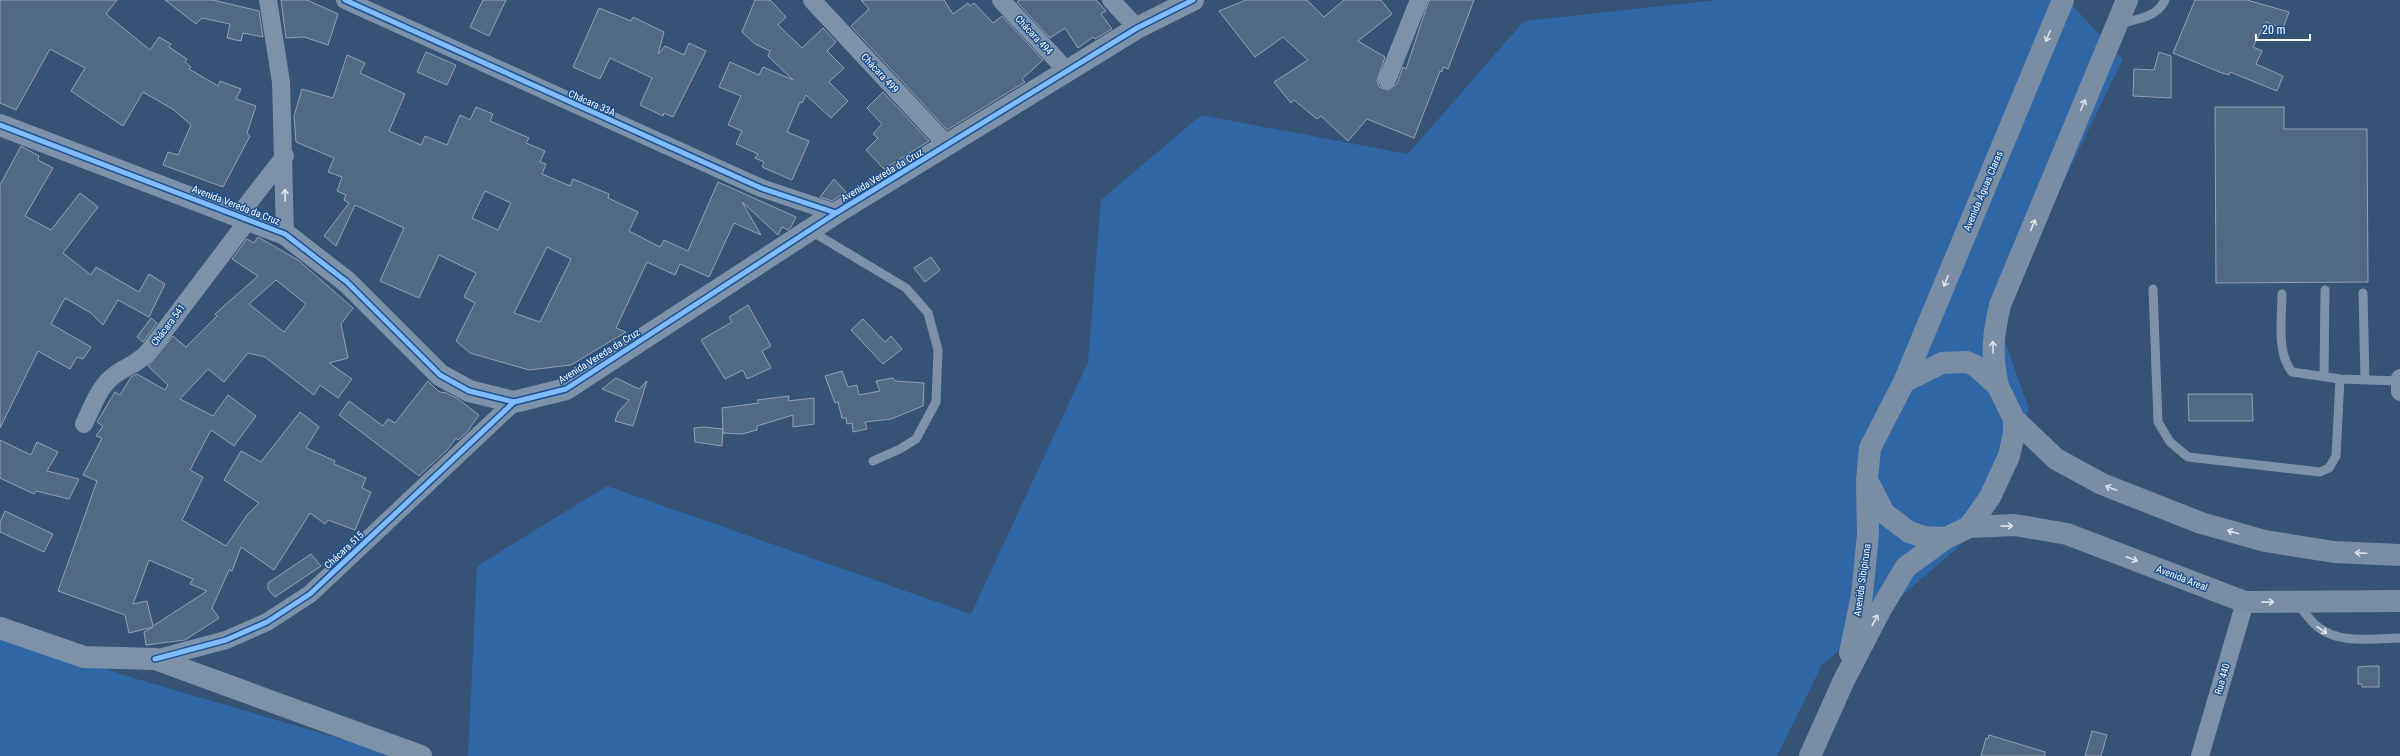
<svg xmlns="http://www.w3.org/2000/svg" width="2400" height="756" viewBox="0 0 2400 756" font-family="'Roboto Condensed',sans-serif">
<rect width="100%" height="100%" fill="#365274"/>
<path fill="#2f66a5" d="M1717,0H2067L2123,59L1997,319L2029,409L1987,522L1822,665L1777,756H468L477,566L607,486L971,614L1088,362L1101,200L1201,115L1408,154L1524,21Z
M0,626L120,674L399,756H0Z"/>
<path fill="#526984" stroke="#92a2b6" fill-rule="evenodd" d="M0,0H117L106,14L150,50L159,37L171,44L169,47L187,59L185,62L191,67L189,69L218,86L220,81L241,89L236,99L256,106L247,133L250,136L223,187L163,165L168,152L178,155L191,125L174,110L143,92L123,126L71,91L85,68L50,49L16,110L0,103Z
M165,0H213L259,11L263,37L243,33L241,41L227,38L230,24L202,18L196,24Z
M281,0H307L338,14L328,45L304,37L286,38Z
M483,0H506L489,36L470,27Z
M755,0H770L786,17L778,25L802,48L823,28L836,42L827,51L844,68L829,82L848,101L831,118L806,95L802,103L800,102L787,132L809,141L792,180L762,167L764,162L755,158L758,154L736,144L742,131L728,125L741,96L719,87L730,62L759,75L763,67L793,80L768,56L770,51L755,44L742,32Z
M861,0H944L953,14L968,3L970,6L974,3L993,23L1002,16L1043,60L1022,79L1025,82L947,130L851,26L869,9Z
M1019,0H1096L1106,11L1101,14L1112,29L1095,39L1093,37L1078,48L1065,28L1050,38L1017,2Z
M1246,0H1307L1324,17L1344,0H1381L1392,14L1358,41L1385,57L1377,81L1379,87L1388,90L1397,84L1403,67L1406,69L1429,0H1474L1448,69L1443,67L1442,72L1440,71L1414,138L1367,119L1348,141L1321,116L1317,119L1294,100L1291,103L1274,82L1308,60L1283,37L1255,57L1219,11Z
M2195,0H2247L2289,12L2283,28L2266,22L2253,47L2262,51L2256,64L2283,76L2277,91L2230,72L2229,75L2222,73L2173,53Z
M599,8L631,21L633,17L664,32L658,54L665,46L684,55L689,43L706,51L673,117L664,113L663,116L640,105L652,78L610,58L600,79L573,67Z
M426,52L456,65L447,85L417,72Z
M2159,52L2171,56V98L2133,96L2134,69L2154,70Z
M347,55L365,63L360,73L405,94L389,131L421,145L425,136L447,145L460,115L470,120L476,107L493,114L490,121L529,138L526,143L545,151L540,162L546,164L542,174L570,186L573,179L609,194L608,198L638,212L629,231L660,247L664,240L688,251L718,182L796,217L791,227L788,230L782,227L778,235L742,202L761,235L734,223L709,277L680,264L675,275L647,262L616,328L626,332L571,365L529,370L470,353L456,341L475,303L464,297L476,273L439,255L419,298L380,281L404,228L355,205L336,246L324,236L349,203L344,200L346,195L337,191L342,177L328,172L334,158L296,142L294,116L302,89L333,98ZM485,191L511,203L498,230L472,218ZM547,247L571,259L540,322L514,313Z
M883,92L929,141L884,169L866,150L878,138L873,134L882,124L867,108Z
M2215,107H2284V129H2367L2368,282L2216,283Z
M21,146L39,156L38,160L53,168L25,216L51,230L80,193L98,207L63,253L91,275L96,267L139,292L149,274L165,284L149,317L118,300L103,325L91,313L65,298L51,324L91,347L83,359L77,357L70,369L38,351L0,428V185Z
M834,179L846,192L832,201L820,197Z
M258,237L298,260L353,308L341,324L348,358L329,363L352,379L338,398L320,385L314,395L265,357L248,353L224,382L208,369L180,399L213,416L228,395L256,416L234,446L211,430L190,470L203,477L182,520L226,546L247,515L259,503L224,480L241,451L261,462L300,412L319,427L306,448L335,461L334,464L366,478L362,488L371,492L355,530L328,520L325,524L310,513L274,570L241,547L232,571L229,570L212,608L219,618L185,640L146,645L144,632L153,627L129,633L125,615L58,591L97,481L83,475L102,438L96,436L103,426L97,422L115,392L120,395L131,377L137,374L165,390L168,385L148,366L173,336L186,347L217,316L215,314L258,276L232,259L247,239L254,243ZM276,280L306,304L284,332L249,304ZM149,560L193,579L190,584L207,591L153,626L147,601L133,604Z
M931,257L940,270L925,282L914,268Z
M748,305L771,346L762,351L771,368L747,379L743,370L725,379L701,340L732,322L729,317Z
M151,318L157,323L143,342L137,337Z
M863,319L885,342L891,336L902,349L883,364L851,330Z
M842,371L848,387L857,385L859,395L880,391L876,381L893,378L895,381L924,383L923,406L891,419L865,422L867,429L853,432L852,423L847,424L846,418H842L838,402L835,403L825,376Z
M616,378L639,389L647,381L633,426L615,421L618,412L629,400L602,389Z
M428,381L438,391L443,393L444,392L458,399L479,415L467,432L458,440L456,438L448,449L419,476L339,415L349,401L383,426L388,419L395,423Z
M2188,394H2252L2253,421H2189Z
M789,396L788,401L814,398V424L793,427V415L757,426V430L742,434L723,433L722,408L759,403L757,400Z
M704,427L723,429L722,446L695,442L694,428Z
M0,440L31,455L37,442L58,452L47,471L79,479L69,499L36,491L34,494L0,478Z
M5,511L53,534L44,552L0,532V522Z
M311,554L321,566L275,597L268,589V583Z
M2372,666H2379V687H2362V684H2358V667Z
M2092,731L2107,735L2101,756H2085Z
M1989,735L2045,752V756H1981L1986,738L1988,739Z"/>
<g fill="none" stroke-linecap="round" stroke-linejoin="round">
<path stroke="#7d92a8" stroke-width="9" d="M2119,24C2136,19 2157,18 2165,0
M811,231L906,288L928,313L938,350L936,402L916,439L900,449L873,461
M2153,289L2158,422L2170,442L2188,457L2320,472L2329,468L2336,456L2340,379L2400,381
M2363,293L2365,380
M2282,294C2282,319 2276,352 2292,372L2340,379
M2324,377L2325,290
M2298,604C2304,611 2310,621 2318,627C2340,645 2374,638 2400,638"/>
<path stroke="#7d92a8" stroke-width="18" d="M268,0L281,82L285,234
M345,0L761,188L836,213
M812,0L948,146
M1001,0L1067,71
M1111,0L1137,28
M1387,80L1419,0
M239,215L285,156
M2400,378V392
M84,424C91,410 98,389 111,378C124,366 135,367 149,351L249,219
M155,659L226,640L267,622L310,594L514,402
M2200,756L2245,602"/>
<path stroke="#7d92a8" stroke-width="22" d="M0,125L285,234L347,282L440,375L469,391L514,402L566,389L836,213L1137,28L1193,0
M0,628L84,657L155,659L421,756"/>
<path stroke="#798da4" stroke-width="22" d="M1904,382L1942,363L1967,362L1976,366L1998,386L2014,419V434L2009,456L1990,497L1969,527L1946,538L1924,537L1909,532L1884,513L1867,480L1870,448L1904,382L2063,0
M1998,386C1991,355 1993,335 2000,305L2127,0
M2014,419L2056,459L2102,484L2201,523L2265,541L2334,552L2400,555
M1969,527L2015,525L2067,534L2245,602L2400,601
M1850,653L1862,595L1868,535L1867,485
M1810,756L1844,680L1882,607L1906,567L1946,538"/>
<g stroke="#1b4f8f" stroke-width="8">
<path id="cycleway" d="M345,0L761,188L836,213
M0,125L285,234L347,282L440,375L469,391L514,402L566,389L836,213L1137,28L1193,0
M155,659L226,640L267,622L310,594L514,402"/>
</g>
<use href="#cycleway" stroke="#80bcff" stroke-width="5"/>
</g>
<defs><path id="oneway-shaft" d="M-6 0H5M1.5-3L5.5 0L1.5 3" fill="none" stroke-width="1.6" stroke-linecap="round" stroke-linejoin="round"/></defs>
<g stroke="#dee2e8">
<use href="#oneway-shaft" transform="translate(2048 36) rotate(113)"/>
<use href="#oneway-shaft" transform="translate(2083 105) rotate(-67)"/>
<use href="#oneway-shaft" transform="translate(2033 225) rotate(-67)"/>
<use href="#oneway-shaft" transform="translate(1946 281) rotate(112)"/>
<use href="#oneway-shaft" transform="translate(1993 347) rotate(-91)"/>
<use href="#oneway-shaft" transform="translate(2111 488) rotate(-158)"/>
<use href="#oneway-shaft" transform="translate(2007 526) rotate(-1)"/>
<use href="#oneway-shaft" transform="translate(2233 532) rotate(-164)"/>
<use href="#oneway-shaft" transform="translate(2361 553) rotate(-178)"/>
<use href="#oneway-shaft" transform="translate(2132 559) rotate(21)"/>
<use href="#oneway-shaft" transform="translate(2268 602) rotate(-1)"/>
<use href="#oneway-shaft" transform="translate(1875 620) rotate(-62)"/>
</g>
<g stroke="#e5e9ee">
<use href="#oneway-shaft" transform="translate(285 195) rotate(-91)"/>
<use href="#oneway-shaft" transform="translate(2322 630) rotate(35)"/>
</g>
<g text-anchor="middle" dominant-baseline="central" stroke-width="3" stroke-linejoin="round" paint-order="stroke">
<g font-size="10" fill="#fff" stroke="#1b4f8f">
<text transform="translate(1034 35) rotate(47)">Chácara 494</text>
<text transform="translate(880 73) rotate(47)">Chácara 499</text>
<text transform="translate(592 103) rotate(24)">Chácara 33A</text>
<text transform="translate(882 175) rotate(-31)">Avenida Vereda da Cruz</text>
<text transform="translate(1983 191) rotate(-67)">Avenida Águas Claras</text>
<text transform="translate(236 205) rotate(21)">Avenida Vereda da Cruz</text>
<text transform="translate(168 325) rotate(-53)">Chácara 541</text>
<text transform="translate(599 356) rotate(-32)">Avenida Vereda da Cruz</text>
<text transform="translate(344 550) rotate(-43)">Chácara 515</text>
<text transform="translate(2182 578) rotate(21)">Avenida Areal</text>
<text transform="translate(1862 580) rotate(-82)">Avenida Sibipiruna</text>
<text transform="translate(2222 679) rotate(-74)">Rua 440</text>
</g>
</g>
<path d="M2256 34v6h54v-6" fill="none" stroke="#ffffff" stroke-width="2"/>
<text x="2262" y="34" font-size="12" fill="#ffffff" stroke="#1b4f8f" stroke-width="3" paint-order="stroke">20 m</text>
</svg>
